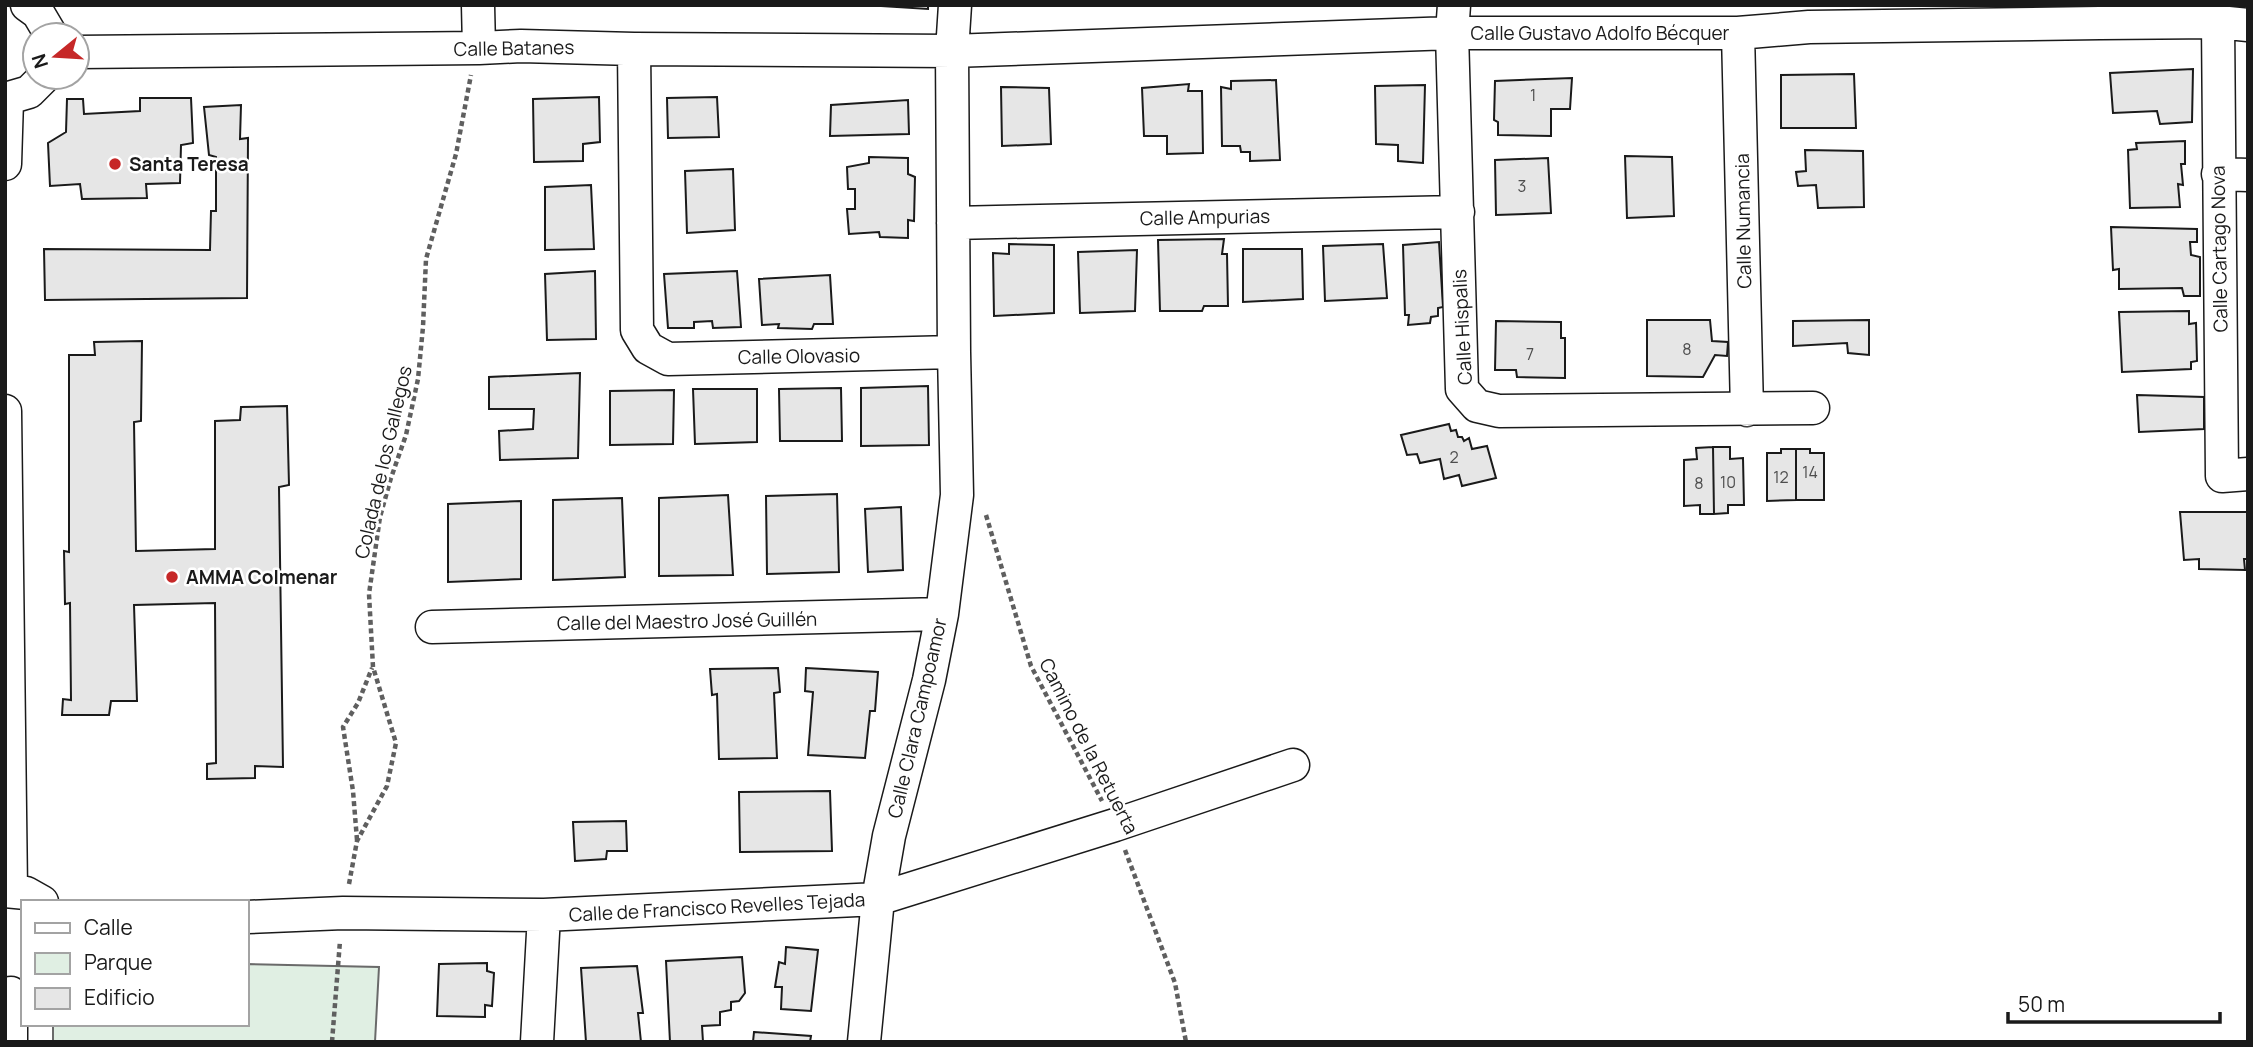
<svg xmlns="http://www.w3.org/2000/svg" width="2253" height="1047" viewBox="0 0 2253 1047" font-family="Manrope,sans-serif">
<rect width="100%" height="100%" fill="#fff"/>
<path fill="#e0efe3" stroke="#6a6a6a" stroke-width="2" d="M247,964L379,967L375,1042H53V1024H247Z"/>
<path fill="#e6e6e6" stroke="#1a1a1a" stroke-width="2" d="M865,5H928V9Z
M2193,69L2192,122L2160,124L2157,111L2113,113L2110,73Z
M1854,74L1856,128H1781V75Z
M1572,78L1570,109H1551V136L1498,135V122L1494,120L1495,81Z
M1276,80L1280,160L1250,161V152H1241L1240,146H1222L1221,87L1231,89V81Z
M1189,84L1188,91H1202L1203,153L1167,154V136H1144L1142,88Z
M1425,85L1423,163L1398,161V145L1376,144L1375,86Z
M1001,87L1049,88L1051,144L1002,146Z
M599,97L600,142L583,144V161L534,162L533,99Z
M717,97L719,137L668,138L667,98Z
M140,98H191L193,143L181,145L180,183L146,184L147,198L82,199L80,184L50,186L48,143L66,132L67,99H83L84,114L140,111Z
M908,100L909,134L830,136L831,105Z
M241,105L240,139L248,138L247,298L45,300L44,249L210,250L211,211H216V157L209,155L204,107Z
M2185,141V164H2181L2183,185L2178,184L2180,207L2130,208L2128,150L2137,149L2136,143Z
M1805,150L1863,151L1864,207L1818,208L1816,185L1798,186L1796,172L1806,171Z
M1625,156L1672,157L1674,216L1627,218Z
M869,157L908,158V174L915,177L914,221L908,220V238L880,237L879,232L849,234L847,209H855V189H848L847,167L869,163Z
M1548,158L1551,213L1496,215L1495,160Z
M733,169L735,230L687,233L685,171Z
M591,185L594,249L545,250V187Z
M2111,227L2197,229V242H2190L2191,255L2200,257V296H2184L2182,288L2119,289V269L2113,270Z
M1224,239L1222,254H1227L1228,306H1204L1202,311H1160L1158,240Z
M1439,242L1443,307L1438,308V316L1431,317L1430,323L1408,325L1409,315H1405L1403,245Z
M1009,244L1054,245V313L994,316L993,253L1009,254Z
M1383,244L1387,298L1325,301L1323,246Z
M1243,249H1302L1303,299L1243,302Z
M1137,250L1135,311L1080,313L1078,252Z
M595,271L596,339L547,340L545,274Z
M737,271L741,327L713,328L712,321L694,322V328H668L664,274Z
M830,275L833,324H814L812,329L778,328L779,324L762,325L759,279Z
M2189,311V324L2196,323L2197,361L2191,362V369L2122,372L2119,312Z
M1647,320H1710L1712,341L1728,342L1727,356L1715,355L1703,377L1647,376Z
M1869,320V355L1848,353L1847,343L1793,346V321Z
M1496,321L1561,322V338H1565V378L1517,377L1516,370H1495Z
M142,341L141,421L134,422L136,551L215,549V421L240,420L241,407L287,406L289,485L279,487L283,767L255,766V778L207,779V764L216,763L215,603L134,605L137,701H111L109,715H62L63,699L71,700L70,603L65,604L64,551L69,552V355H95L94,342Z
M580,373L578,458L500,460L499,431L533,429L534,409H489V377Z
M928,386L929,445L861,446V388Z
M841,388L842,441H780L779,389Z
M693,389H757V442L695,444Z
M674,390L673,444L610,445V391Z
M2137,395L2204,397V429L2139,432Z
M1449,424L1451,431L1456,430L1458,437H1462L1464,441L1469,438L1472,449L1487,446L1496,478L1462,486L1459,475L1444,479L1440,459L1420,463L1417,454L1407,455L1401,435Z
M1713,447L1714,514H1700V505L1684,506V460L1697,459L1696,448Z
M1713,447H1730V459L1743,458L1744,505H1728V513L1714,514Z
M1781,449H1796V500L1767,501V453H1781Z
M1796,449H1810V453H1824V500H1796Z
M837,494L839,572L767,574L766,496Z
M728,495L733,575L659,576V498Z
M622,498L625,577L553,580V500Z
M521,501V579L448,582V504Z
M901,507L903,570L868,572L865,509Z
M2180,512H2248V559H2244L2245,570L2199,569V559L2184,560Z
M778,668L780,692L774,693L777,758L719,759L717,694L712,695L710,669Z
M806,668L878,672L875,711H870L865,758L808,755L813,692L805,691Z
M830,791L832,851L740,852L739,792Z
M626,821L627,851H607L606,859L575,861L573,822Z
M786,947L818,950L811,1011L781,1009L782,987H775L779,962L785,964Z
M742,957L745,993L739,1001L731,1002V1010L720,1012V1025L702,1026L703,1042H670L666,961Z
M487,963V971L494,973L492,1006L485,1005V1017L437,1016L439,964Z
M637,966L643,1013H638L641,1042H586L581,968Z
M754,1032L811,1036L810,1042H753Z"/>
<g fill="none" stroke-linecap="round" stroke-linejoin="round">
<g stroke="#1a1a1a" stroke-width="35">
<path id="minor" d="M27,5L38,13L51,35
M478,5L479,48
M1454,5L1452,33L1462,389L1477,406L1499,411L1813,408
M2218,22L2222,476L2248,474
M1738,33L1747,410
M634,49L637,330L648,348L668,359L954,352L952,51L955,5
M77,52L479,48L521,46L634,49L952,51L1452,33H1738L1809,27L2100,23L2218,22L2248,25
M5,99L29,92L44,77
M5,164L7,100
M2218,174L2248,175
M953,223L1458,212
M5,411L11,890
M432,627L942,614
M5,891L26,893L42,902
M247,917L343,913L544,915L878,899L1115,825L1293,765
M11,993V1042
M537,1042L544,915
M864,1042L878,899L889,836L929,680L942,614L957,495L954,352"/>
</g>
<path stroke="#5f5f5f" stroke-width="4.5" stroke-dasharray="5 3.5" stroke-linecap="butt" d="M986,515L1031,666L1102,801
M357,840L353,791L343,727L358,703L372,668
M1125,850L1175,983L1186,1042
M349,884L357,841L387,786L396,743L373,667L369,594L380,517L391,478L406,435L418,379L423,327L426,259L456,154L471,75
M332,1042L340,941"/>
<use href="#minor" stroke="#fff" stroke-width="32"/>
</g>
<g fill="#c62828" stroke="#fff" stroke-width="2.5">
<circle cx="115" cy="164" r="7"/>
<circle cx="172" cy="577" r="7"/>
</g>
<g text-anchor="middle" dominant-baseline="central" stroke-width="5" stroke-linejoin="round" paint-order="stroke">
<g font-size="16" fill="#4d4d4d">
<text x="1533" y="95">1</text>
<text x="1522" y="186">3</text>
<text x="1687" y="349">8</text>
<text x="1530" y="354">7</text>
<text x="1454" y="457">2</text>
<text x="1810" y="472">14</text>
<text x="1781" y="477">12</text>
<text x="1728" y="482">10</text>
<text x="1699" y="483">8</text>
</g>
<g font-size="19" fill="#1a1a1a" stroke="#fff">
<text x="1600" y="33">Calle Gustavo Adolfo Bécquer</text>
<text transform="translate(514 48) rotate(-1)">Calle Batanes</text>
<text transform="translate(1205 217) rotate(-1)">Calle Ampurias</text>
<text transform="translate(1743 221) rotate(-91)">Calle Numancia</text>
<text transform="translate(2219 249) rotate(-91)">Calle Cartago Nova</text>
<text transform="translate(1462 327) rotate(-93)">Calle Hispalis</text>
<text transform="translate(799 356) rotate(-1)">Calle Olovasio</text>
<text transform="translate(383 462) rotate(-77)">Colada de los Gallegos</text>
<text transform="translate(687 621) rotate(-1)">Calle del Maestro José Guillén</text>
<text transform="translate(917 718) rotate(-77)">Calle Clara Campoamor</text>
<text transform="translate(1089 746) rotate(63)">Camino de la Retuerta</text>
<text transform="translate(717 907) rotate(-3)">Calle de Francisco Revelles Tejada</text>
</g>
<g font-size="19" font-weight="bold" fill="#1a1a1a" stroke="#fff" text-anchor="start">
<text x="129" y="164">Santa Teresa</text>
<text x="186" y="577">AMMA Colmenar</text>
</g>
</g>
<rect width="2253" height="1047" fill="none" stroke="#1a1a1a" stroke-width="14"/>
<rect x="21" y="900" width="228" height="126" fill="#ffffff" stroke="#a3a3a3" stroke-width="2"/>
<rect x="35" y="923" width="35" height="10" fill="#ffffff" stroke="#a3a3a3" stroke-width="2"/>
<text x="84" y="935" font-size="21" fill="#1a1a1a">Calle</text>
<rect x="35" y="953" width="35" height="21" fill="#e0efe3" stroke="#a3a3a3" stroke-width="2"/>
<text x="84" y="970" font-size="21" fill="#1a1a1a">Parque</text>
<rect x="35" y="988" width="35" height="21" fill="#e6e6e6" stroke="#a3a3a3" stroke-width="2"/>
<text x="84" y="1005" font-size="21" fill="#1a1a1a">Edificio</text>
<g transform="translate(56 56) rotate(252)"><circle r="33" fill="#ffffff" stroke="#a3a3a3" stroke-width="2"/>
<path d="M0-5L12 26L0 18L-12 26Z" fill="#c62828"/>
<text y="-10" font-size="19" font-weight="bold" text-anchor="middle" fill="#1a1a1a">N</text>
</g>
<path d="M2008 1012v10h212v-10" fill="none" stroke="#1a1a1a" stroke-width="3.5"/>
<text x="2018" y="1012" font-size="21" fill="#1a1a1a" stroke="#ffffff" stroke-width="5" paint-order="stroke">50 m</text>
</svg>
